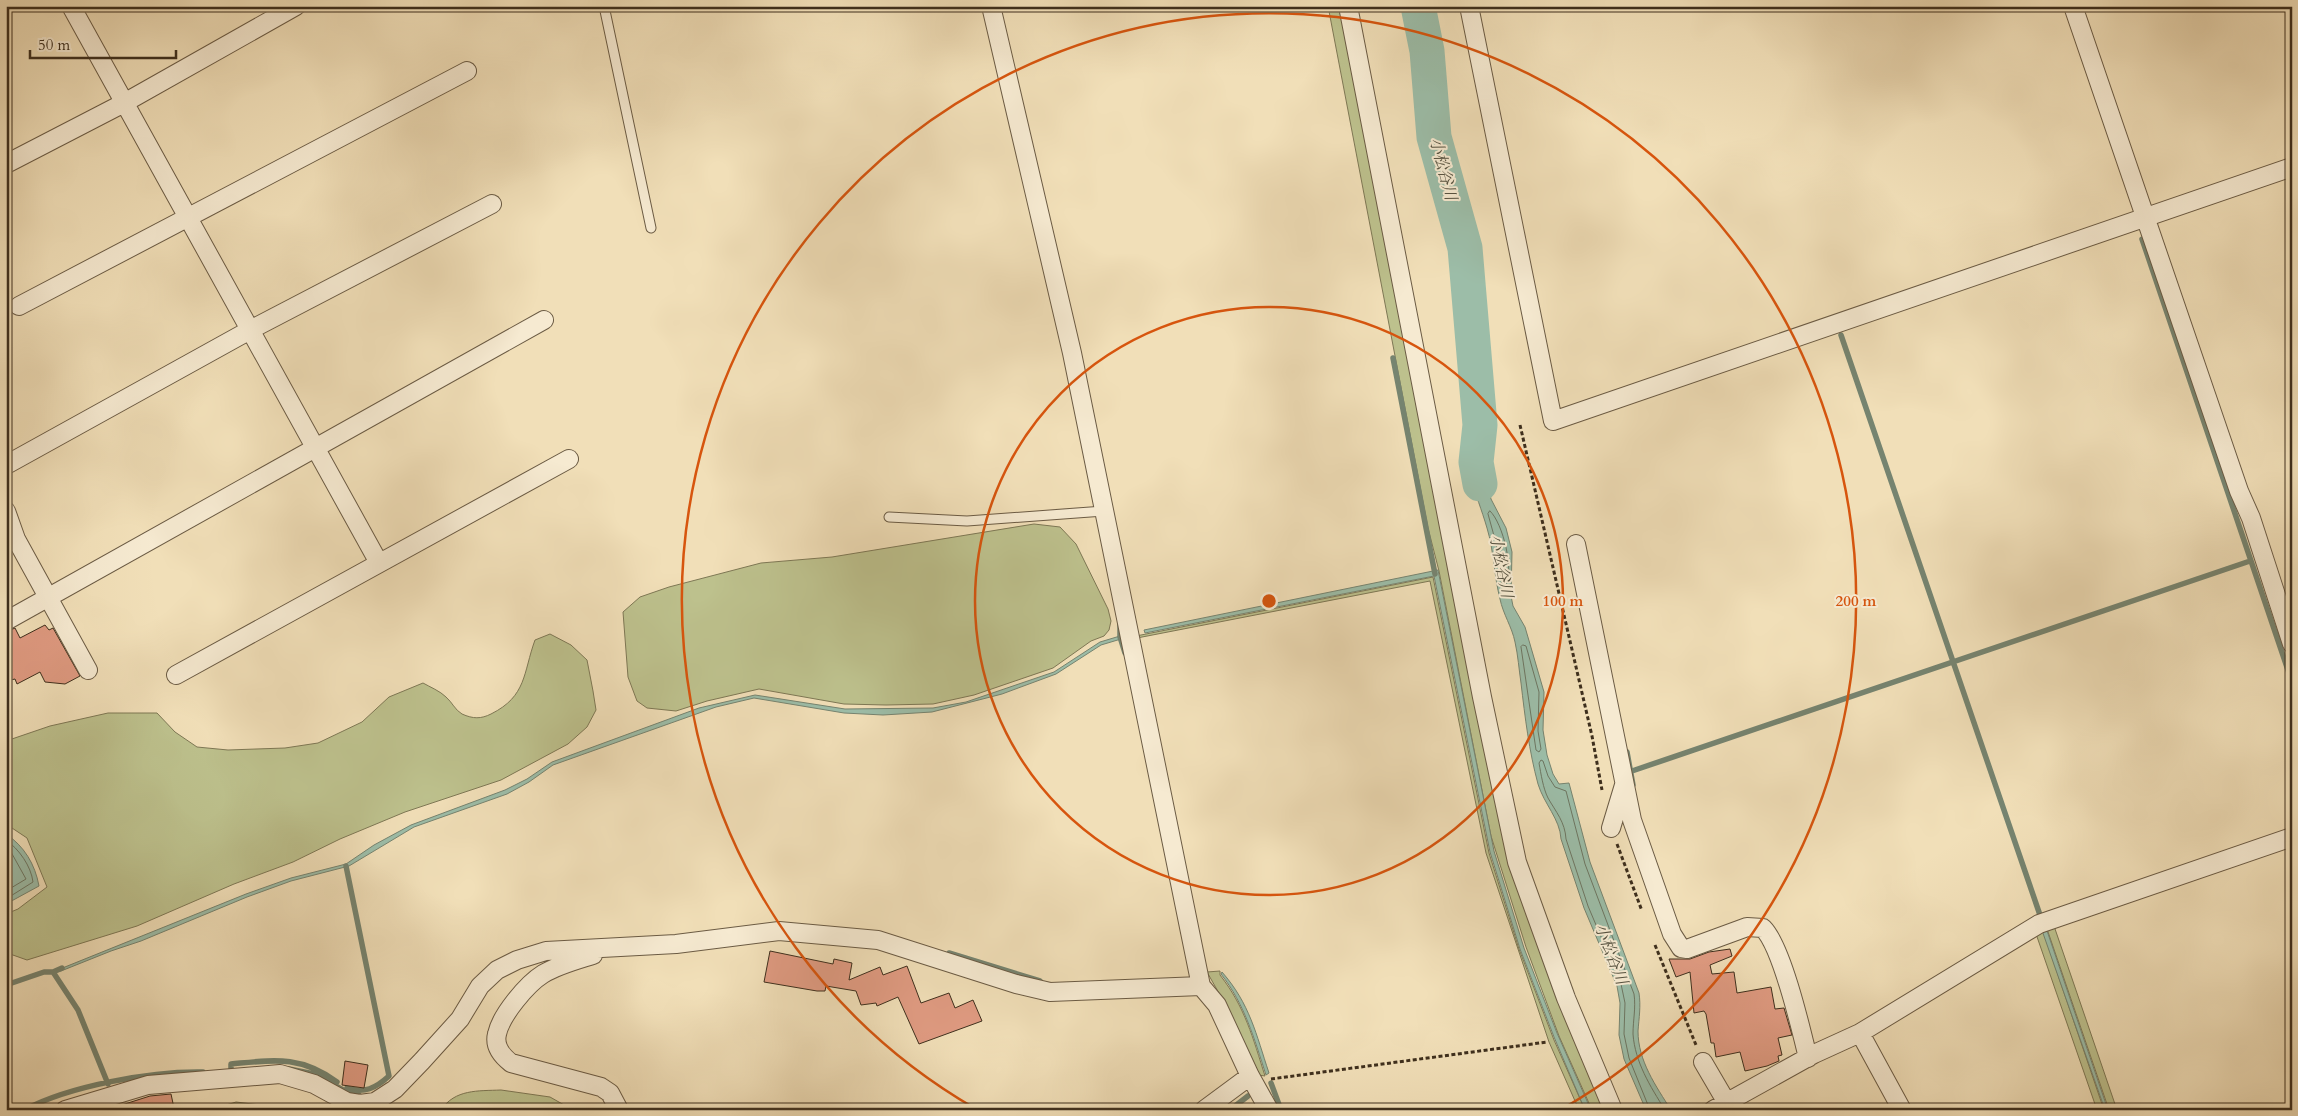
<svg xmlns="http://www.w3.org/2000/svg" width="2298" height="1116" viewBox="0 0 2298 1116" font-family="Cardo,'Noto Serif JP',serif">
<rect width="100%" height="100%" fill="#f1dfb8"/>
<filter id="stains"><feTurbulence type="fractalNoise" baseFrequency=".004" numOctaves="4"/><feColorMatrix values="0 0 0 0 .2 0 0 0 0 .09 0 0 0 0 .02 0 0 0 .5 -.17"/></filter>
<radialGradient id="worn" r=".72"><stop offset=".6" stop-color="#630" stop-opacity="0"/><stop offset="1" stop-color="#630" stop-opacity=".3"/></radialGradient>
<path fill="#bdc18d" stroke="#7e7855" d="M1328,6H1340L1505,822L1611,1110H1592L1559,1036L1526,947L1491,836L1439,571L1428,528Z
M1034,524L1060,527L1076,544L1108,609L1111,621L1109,630L1104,636L1091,641L1053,668L974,695L933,704L886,705L844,704L759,689L707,701L676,711L647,708L637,701L628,677L623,612L640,597L669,587L761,563L832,557Z
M1433,577L1489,853L1519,949L1554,1040L1585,1110H1579L1549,1042L1486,853L1430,581L1137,638L1136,636Z
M550,634L571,645L587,660L593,691L596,710L587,727L568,744L501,780L405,812L340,839L293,862L234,884L137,926L27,960L10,954L6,948V914L18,909L47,887L27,838L6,824V741L50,726L108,713H157L175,732L197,747L228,750L285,748L318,743L362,722L389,697L423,683C430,687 440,691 446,697C452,702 455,710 462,714C473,719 481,719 491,714C527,696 523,673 535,640Z
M2053,923L2117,1110H2109L2046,926Z
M2042,928L2104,1110H2097L2035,931Z
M1220,971V975C1245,1007 1253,1038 1265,1076L1258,1075L1233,1018L1207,972Z
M501,1090L550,1097L573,1110H441C455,1089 478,1091 501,1090Z
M236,1102L301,1110H210Z"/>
<path fill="#9cbda8" stroke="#768470" d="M1475,430L1487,455L1484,471L1491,499L1506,528L1512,552L1511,596L1513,606L1525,627L1544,692L1543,730L1547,755L1553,774L1559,784L1569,783L1590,862L1639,993C1641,1006 1639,1018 1638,1031C1638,1061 1656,1086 1671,1110H1646L1624,1059L1619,1035L1620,1003L1617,986L1584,908L1561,839C1560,819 1544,804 1538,784C1529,751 1525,717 1521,683C1519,670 1518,655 1515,642C1512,627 1503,614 1500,599C1494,576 1494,551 1487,528C1476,490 1462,471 1475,430Z
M1438,570L1494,851L1524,948L1557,1033L1591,1110H1585L1554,1037L1520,949L1490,852L1434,576L1145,633L1144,630Z
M1120,636L1121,639L1101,645L1056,674L1002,694L932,712L883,715L844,713L754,698L716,707L553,765L529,782L507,794L414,827L349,866L291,881L247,897L141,941L111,951L61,971H55L246,894L291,878L346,864L374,845L411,825L505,790L527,779L552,762L699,708L755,695L845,709L933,708L966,702L1054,672L1100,642Z
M6,834C24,846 35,864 39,886L6,904Z
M2039,911L2042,916L2108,1110H2105L2038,919Z
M1222,972C1250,1004 1256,1034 1269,1073L1266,1075C1254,1038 1245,1005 1221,974Z"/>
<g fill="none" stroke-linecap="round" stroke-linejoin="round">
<path stroke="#6d7662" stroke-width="1" d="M1490,511C1503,523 1515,572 1505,587L1502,586L1496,543L1488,514Z
M1523,645L1526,646L1539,692L1538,731L1541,749L1539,752L1536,750L1521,647Z
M6,840C19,849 31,866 33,882L6,899
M6,847L11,852L26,879L6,891
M1650,1110L1629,1058L1624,1034L1625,1003L1621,984L1588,906L1566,839C1565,822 1556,812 1548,798C1543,788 1541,774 1539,763L1541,760L1543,761L1548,776L1555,787L1566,791L1585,864L1634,994C1636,1008 1633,1020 1633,1034C1635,1062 1650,1086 1665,1110"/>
<path stroke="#768470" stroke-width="5.5" d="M2142,239L2292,682
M1841,335L2041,918
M1393,358L1435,574
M1120,625V637L1125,653
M1627,752L1633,785
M1632,771L2250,561
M346,866L389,1076C376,1088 364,1094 347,1088
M949,953L1040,981
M62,968L53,972L78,1010L108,1084
M6,985L44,972H53
M289,1069L314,1074L343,1090L359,1095
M231,1071V1064C274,1060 300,1055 337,1082
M1271,1083L1281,1110
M24,1110C69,1086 151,1071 203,1072
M1230,1110L1248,1096"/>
<path stroke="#9cbda8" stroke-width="35" d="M1418,6L1427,51L1434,137L1465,248L1480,425L1476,462L1480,484"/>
</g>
<path fill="#e09b82" stroke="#3e2f1d" d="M45,625L49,630L53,628L80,676L65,684L45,682L40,672L17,684L15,679L6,681V632L15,628L20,638Z
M1730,949L1732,956L1710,965L1712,974L1734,972L1737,993L1771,987L1775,1009L1784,1008L1792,1035L1778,1038L1782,1055L1778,1056L1779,1061L1767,1066L1745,1071L1740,1052L1716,1057L1714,1043H1711L1706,1014L1704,1011L1694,1013L1690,972L1676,977L1669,959H1690L1709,952Z
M770,951L833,964L834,959L852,963L849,980L880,967L883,975L907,966L921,1003L949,993L955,1008L973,1000L982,1021L919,1044L898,997L877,1006L876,1003L861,1005L856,991L826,986L825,991H817L764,982Z
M345,1061L368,1065L364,1088L342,1085Z
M171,1094L174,1108L163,1110H106L150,1096Z"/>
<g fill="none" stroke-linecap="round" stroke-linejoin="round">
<g stroke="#6b5b44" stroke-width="11">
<path id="lane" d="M604,6L651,228
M889,517L967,521L1104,511"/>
</g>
<g stroke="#6b5b44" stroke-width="20">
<path id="street" d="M71,6L379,563
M991,6L1072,353L1201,986L1217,1005L1250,1076L1269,1110
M1348,6L1482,697L1517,862L1566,998L1613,1110
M1469,6L1553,421L2292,167
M2073,6L2239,491L2251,518L2292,644
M6,164L124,103L296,6
M19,306L467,71
M6,465L250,330L492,204
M6,511L16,539L88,670
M1576,544L1632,820L1672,934L1681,948L1687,949L1747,927L1763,928C1782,947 1801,1029 1808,1058
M6,621L544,320
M176,675L569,459
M1611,828L1624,785
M593,955C577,960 558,965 543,974C527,984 501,1015 497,1034C494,1046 502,1056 511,1063L601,1087L610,1093L619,1110
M1860,1033L1902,1110
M1703,1062L1727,1103
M65,1110L148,1085L280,1074L314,1084L347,1102L360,1104L375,1102L395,1089L422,1061L460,1019L480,986L497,970L517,960L546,951L676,944L779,931L878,940L1016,984L1050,992L1201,986
M1204,1110L1250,1076
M1713,1110L1814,1054L1860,1033L2039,924L2292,837"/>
</g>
<path stroke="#3e2f1d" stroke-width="3" stroke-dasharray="4 2.5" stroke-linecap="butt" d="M1520,425L1592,736L1602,790
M1617,844L1642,911
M1655,945L1696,1045
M1271,1079L1547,1042
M2082,1110L2093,1106"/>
<use href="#lane" stroke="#f6ead1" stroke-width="9"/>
<use href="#street" stroke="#f6ead1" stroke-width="18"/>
</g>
<g fill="none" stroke="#d7550e" stroke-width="2.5">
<circle cx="1269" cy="601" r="294"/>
<path d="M976 1109A587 587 0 1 1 1562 1109"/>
</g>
<g text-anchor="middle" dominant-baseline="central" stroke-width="4" stroke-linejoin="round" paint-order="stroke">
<g font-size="16" font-style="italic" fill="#565240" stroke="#f6ead1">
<text transform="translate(1443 169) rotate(75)">小松谷川</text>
<text transform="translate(1501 566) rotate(79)">小松谷川</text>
<text transform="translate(1611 954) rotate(69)">小松谷川</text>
</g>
</g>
<circle cx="1269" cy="601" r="8" fill="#d7550e" stroke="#f6ead1" stroke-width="2.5"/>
<g font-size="15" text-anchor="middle" font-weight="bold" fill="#d7550e" stroke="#f6ead1" stroke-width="4" stroke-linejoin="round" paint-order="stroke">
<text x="1563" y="606">100 m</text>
<text x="1856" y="606">200 m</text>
</g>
<rect width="2298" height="1116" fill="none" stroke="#f1dfb8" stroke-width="25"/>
<rect x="8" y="8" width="2283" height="1101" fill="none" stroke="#3e2f1d" stroke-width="2.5"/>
<rect x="12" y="12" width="2273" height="1091" fill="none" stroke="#3e2f1d"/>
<path d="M30 50v8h146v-8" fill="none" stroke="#3e2f1d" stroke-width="2.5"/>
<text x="38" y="50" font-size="15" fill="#3e2f1d" stroke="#f6ead1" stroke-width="4" paint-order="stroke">50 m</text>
<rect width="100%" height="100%" filter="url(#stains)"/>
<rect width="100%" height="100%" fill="url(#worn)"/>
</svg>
